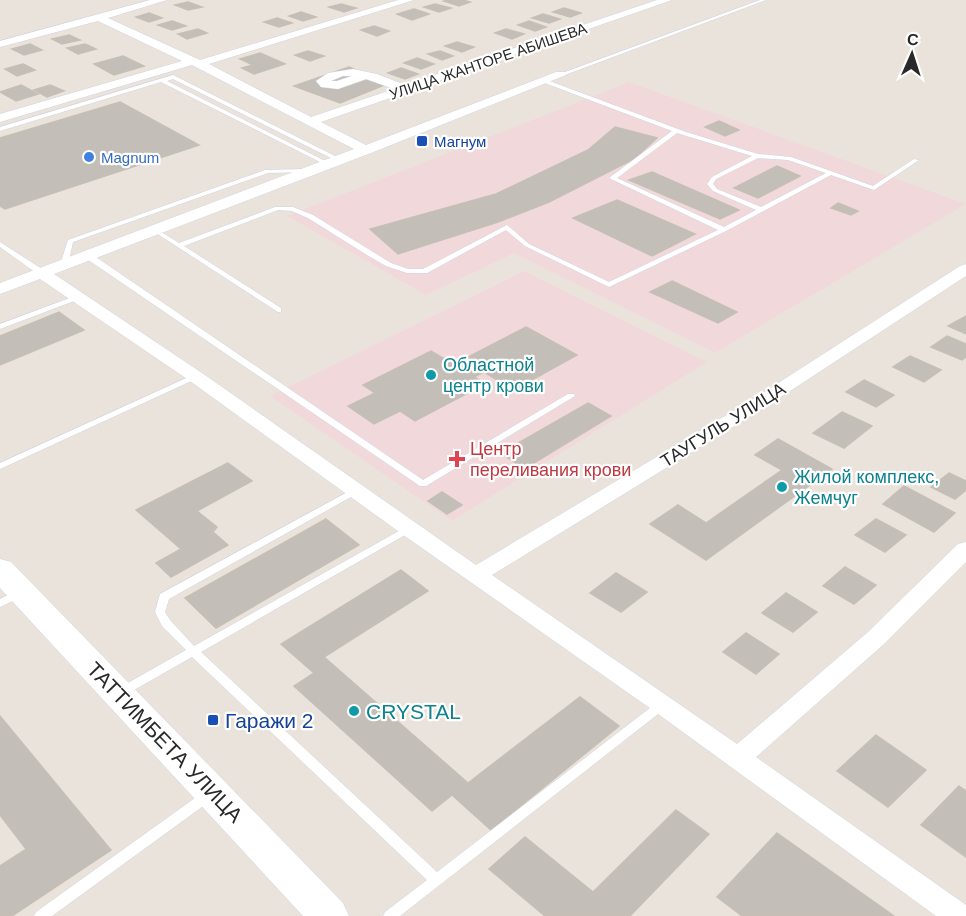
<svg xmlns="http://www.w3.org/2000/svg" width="966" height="916" viewBox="0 0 966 916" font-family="Helvetica,sans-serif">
<rect width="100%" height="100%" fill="#eae3db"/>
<path fill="#f1d9db" d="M629,82L966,204L715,353L514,253L426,295L287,216Z
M524,271L707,362L452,521L270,396Z"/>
<path fill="#c3beb7" stroke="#c5bfb5" stroke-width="1.5" d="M448,0H463L470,2L459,6L444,1Z
M188,2L202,7L188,10L175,5Z
M341,4L356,8L344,12L329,7Z
M435,4L451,8L439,12L424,7Z
M564,8L581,13L570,17L553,12Z
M414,9L429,14L412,20L397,14Z
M301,12L316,17L303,21L289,16Z
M149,13L162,18L149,22L136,17Z
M543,14L560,19L549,23L532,18Z
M277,18L292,23L279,27L264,22Z
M172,21L186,26L172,30L158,25Z
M529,21L546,27L535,31L518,25Z
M374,26L389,31L377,36L361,30Z
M198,29L207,33L187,39L178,34Z
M506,29L524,34L512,39L495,33Z
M69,35L80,40L62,44L52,39Z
M457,42L474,47L462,52L445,46Z
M30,44L42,50L24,55L12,49Z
M85,44L96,49L78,54L67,48Z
M308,51L324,56L310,61L295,55Z
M440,51L453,56L442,60L428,54Z
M260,53L285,64L254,74L242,68L253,65L240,59Z
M123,56L144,66L114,75L94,64Z
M417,58L434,64L421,69L404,63Z
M23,64L35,70L17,76L5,69Z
M349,67L361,72L326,84L337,90L379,76L392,82L340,103L294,86Z
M401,68L418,74L405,79L388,73Z
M21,85L38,94L16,101L0,92Z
M50,85L64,91L47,97L34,90Z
M120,102L199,145L5,209L0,206V138Z
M719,121L739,130L725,136L705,127Z
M615,127L657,138L634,159L549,202L498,222L398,254L370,229L496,194L588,150Z
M777,166L800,176L758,198L734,188Z
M652,172L739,210L720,219L629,180Z
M617,200L695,234L652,256L573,218Z
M838,203L858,211L851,215L831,208Z
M672,281L737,312L718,323L650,292Z
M59,312L84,330L0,365V336Z
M966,316V334L948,326Z
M526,327L577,355L514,390L484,372L474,377L485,384L415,421L400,411L374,424L348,406L375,393L363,385L431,351L460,368L474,361L468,357Z
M947,336L966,344V357L962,360L931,347Z
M910,356L941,370L924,382L893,367Z
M864,380L894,395L876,407L846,392Z
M588,403L611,416L524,469L501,453Z
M842,412L872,426L844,448L813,433Z
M778,439L832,469L706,560L650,524L678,505L706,523L782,470L755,455Z
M228,463L252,481L197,511L217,527L213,532L228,545L171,577L156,563L181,549L136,510Z
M949,473L966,481V490L955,499L931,487Z
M904,486L955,513L934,532L883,504Z
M442,492L462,505L447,514L428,501Z
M326,519L359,545L216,628L185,598Z
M876,519L906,535L885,552L855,535Z
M845,567L876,585L854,604L823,586Z
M401,570L428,591L324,657L468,783L580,697L619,726L491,830L452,795L432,811L294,686L314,673L281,644Z
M616,573L647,592L621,612L590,593Z
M786,593L817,612L793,632L762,613Z
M746,633L779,654L756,674L723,652Z
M0,716L81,814L26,849L0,815Z
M876,735L926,770L888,807L837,771Z
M959,786L966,791V857L921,825Z
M676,810L709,834L630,916H545L489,869L525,837L593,892Z
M81,814L111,850L12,916H0V866Z
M777,833L894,916H742L717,897Z"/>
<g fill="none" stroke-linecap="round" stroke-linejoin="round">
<g stroke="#d1d4e1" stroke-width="1">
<path id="lane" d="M760,0H766L562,76L557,75Z
M173,75L341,159L342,160L337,161L173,79L167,81L331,164L326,165L161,82L0,131V127Z
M544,79L686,132L758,154L791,157L873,186L914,159L919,160L874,190L831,175L726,231L609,287L525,246L506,230L427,273H407L386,266L367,255L308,218L292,211L278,210L184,246L281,308V312H278L153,231L156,229L158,230L179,243L275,207H293L313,215L391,263L408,269H423L507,225L529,244L609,282L718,230L609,178L672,131L542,82L541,81ZM677,133L752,156L712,177L707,184L713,191L756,210L724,227L617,178ZM758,158L788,160L826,173L761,207L717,189L713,184L716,179Z
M307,169L310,171L309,172L268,173L73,242L68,265L64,267L60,265L68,240L265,170Z
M0,242L45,271V275H39L0,247Z
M84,253H90L423,480L568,394H574L575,396L426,486H420L84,257Z
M75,296H81L82,298L0,329V324Z
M193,375H199L200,377L0,469V463Z
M355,488L360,491L358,493L169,599L165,612L170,620L194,646L406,527H412L414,529L412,531L201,652L437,872L659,701L663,700L667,701L669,704L667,707L400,916H383L385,912L427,880L192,657L127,694L123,695L119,694L117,691L119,688L186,650L162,626L155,612L160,594Z
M19,589L23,590L24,593L23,596L0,607V599Z
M206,792L210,793L212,797L210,801L52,916H34L36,912L202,793Z"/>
</g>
<g stroke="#d1d4e1" stroke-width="1">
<path id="street" d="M150,0H167L108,18L200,60L398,0H414L209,64L311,117L394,89L366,79L338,89L321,87L316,81L328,73L353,69L377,74L405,85L657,0H672L321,122L366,145L556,72H564L566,75L371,153L54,274L202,373L476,565L755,398L960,266L966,264V276L767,406L492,575L737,744L868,632L958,544L966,542V562L884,644L756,757L966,905V916H936L654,711L402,534L190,381L40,279L0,294V283L354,149L192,65L0,122V114L182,61L98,21L0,47V41ZM343,76H352L337,81H331Z"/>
</g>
<g stroke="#d1d4e1" stroke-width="1">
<path id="secondary" d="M0,559L11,562L343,903L349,916H303L0,588Z"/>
</g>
<use href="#lane" fill="#fff" fill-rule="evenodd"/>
<use href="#street" fill="#fff" fill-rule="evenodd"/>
<use href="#secondary" fill="#fff" fill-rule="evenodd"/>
</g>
<g fill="#1a4fb4" stroke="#fff" stroke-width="2">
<rect x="416" y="135" width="12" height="12" rx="3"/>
<rect x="207" y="714" width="12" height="12" rx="3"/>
</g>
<circle fill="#3f7fe0" stroke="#fff" stroke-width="2" cx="89" cy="157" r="6"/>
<g fill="#0f9aa8" stroke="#fff" stroke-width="2">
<circle cx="431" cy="375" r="6"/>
<circle cx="782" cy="487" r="6"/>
<circle cx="354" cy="711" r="6"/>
</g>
<path fill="#e0444e" stroke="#fff" stroke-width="2" d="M454 450h6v6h6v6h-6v6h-6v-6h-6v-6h6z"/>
<g text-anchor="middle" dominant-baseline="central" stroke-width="4.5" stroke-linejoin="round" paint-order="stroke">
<g font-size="15" fill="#292929" stroke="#fff">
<text transform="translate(488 61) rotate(-19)">УЛИЦА ЖАНТОРЕ АБИШЕВА</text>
</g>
<g font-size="15" fill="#164399" stroke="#fff" text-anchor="start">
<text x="434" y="141">Магнум</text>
</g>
<g font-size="15" fill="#366cbe" stroke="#fff" text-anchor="start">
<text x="101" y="157">Magnum</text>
</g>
<g font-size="18" fill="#0d838f" stroke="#fff" text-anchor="start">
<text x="443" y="365">Областной<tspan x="443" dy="21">центр крови</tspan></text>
<text x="794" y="477">Жилой комплекс,<tspan x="794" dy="21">Жемчуг</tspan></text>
</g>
<g font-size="18" fill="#292929" stroke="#fff">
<text transform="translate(723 425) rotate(-32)">ТАУГУЛЬ УЛИЦА</text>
</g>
<g font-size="18" fill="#be3a42" stroke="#fff" text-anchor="start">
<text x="470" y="449">Центр<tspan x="470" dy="21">переливания крови</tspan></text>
</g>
<g font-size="21" fill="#0d838f" stroke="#fff" text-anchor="start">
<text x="366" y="711">CRYSTAL</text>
</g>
<g font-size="21" fill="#164399" stroke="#fff" text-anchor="start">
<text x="225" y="720">Гаражи 2</text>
</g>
<g font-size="21" fill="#292929" stroke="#fff">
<text transform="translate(165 742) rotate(46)">ТАТТИМБЕТА УЛИЦА</text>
</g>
</g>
<g transform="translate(912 54) rotate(3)" stroke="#ffffff" stroke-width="4.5" paint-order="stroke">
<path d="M0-4.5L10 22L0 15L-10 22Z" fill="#292929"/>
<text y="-9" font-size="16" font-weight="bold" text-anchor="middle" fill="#292929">С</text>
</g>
</svg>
